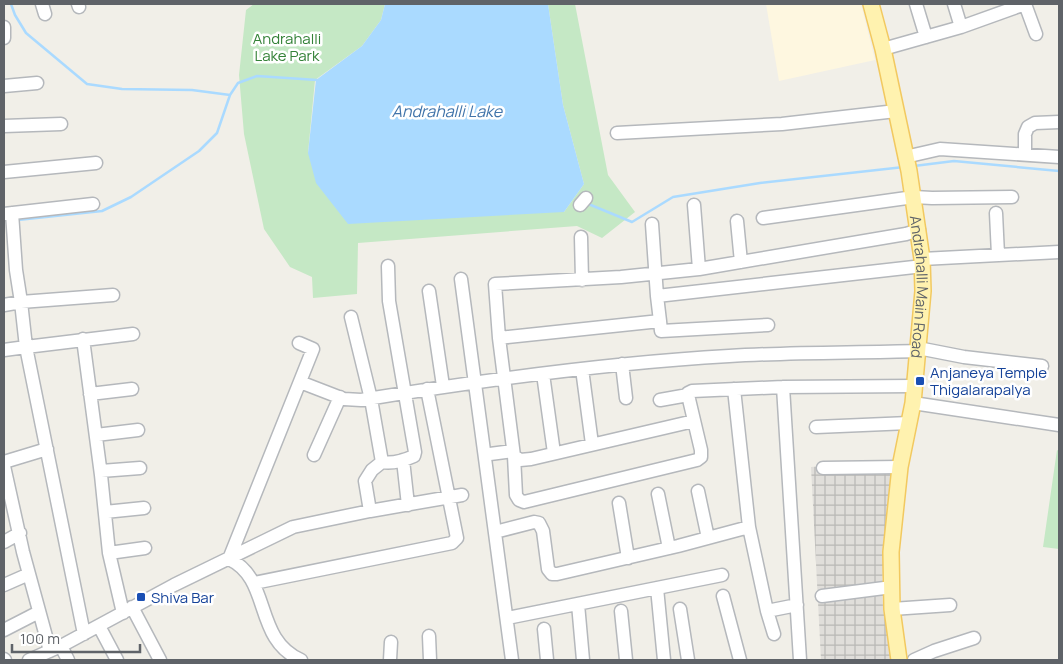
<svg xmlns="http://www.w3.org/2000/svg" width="1063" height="664" viewBox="0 0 1063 664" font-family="Manrope,sans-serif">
<defs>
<pattern id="industrial-grid" width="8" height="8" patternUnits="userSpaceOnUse" patternTransform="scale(1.25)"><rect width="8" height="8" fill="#e0deda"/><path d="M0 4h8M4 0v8" fill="none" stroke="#b9b8b5"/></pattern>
</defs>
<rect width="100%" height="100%" fill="#f1efe8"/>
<path fill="#fef7e0" d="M766,4H861L875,60L779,81Z"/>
<path fill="url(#industrial-grid)" d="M893,461L882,582L883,608L893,660H821L811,467Z"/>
<path fill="#c5e8c5" d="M254,4H385L381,20L362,46L315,80L308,153L564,212L584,184L563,105L548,4H575L608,175L635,212L602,238L577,226L358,243L357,294L313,298L312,277L290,267L264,229L244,134L239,75L246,10Z
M1057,450L1059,451V549L1043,547Z"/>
<path fill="#aadaff" d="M385,4H548L563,105L584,184L564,212L348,224L316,183L308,153L316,80L362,46L381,20Z"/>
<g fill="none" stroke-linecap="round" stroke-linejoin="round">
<path stroke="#aadaff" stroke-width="2.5" d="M11,4L15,15L26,33L87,84L122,89L192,90L230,95L238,83L257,76L317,80
M914,166L954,161L1059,171
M586,203L632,222L673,197L760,183L904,167
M18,220L102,211L131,197L199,151L217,133L230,95"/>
<g stroke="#b5b8bc" stroke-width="15">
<path id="minor" d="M42,4L45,14
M78,4L79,7
M916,4L926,37
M954,4L961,27
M4,27V38
M883,49L961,27L1025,4L1036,34
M4,86L37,83
M4,126L61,124
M617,133L782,124L896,111
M1025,154V134L1028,127L1035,123L1059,122
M905,157L940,149L1059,157
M4,172L96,163
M580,205L586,198
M694,205L699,269
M996,213L998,255
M4,214L93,204
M763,218L914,197L932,198L1012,197
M737,221L741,262
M652,224L657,296
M919,230L906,234L699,269L621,277L495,284L499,338L660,321L657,296L923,266
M581,237L582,280
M922,259L1059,252
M461,279L512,660
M429,291L443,386
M113,295L21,302L26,347L133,334
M4,305L21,302L16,270L12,213
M351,317L371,399L382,462
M660,321L661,331L768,325
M499,338L514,456L516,495L519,500L524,502L697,460L701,457V450L688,395V393L692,391L783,387L914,386
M83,339L101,475L109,553L123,613
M918,348L964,357L1042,366
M4,350L26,347L84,634
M622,364L626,398
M582,369L592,444
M543,374L554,453
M300,382L344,399L361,400C483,380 606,363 729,356C792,352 855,353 918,351
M783,387L800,660
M90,394L132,389
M660,400L688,395
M913,403L1059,425
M816,427L909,423
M96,435L138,430
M490,454L513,451
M314,455L340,397
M514,456L520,460L531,459L694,421
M403,460L408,505
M4,462L47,449
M4,466L23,552L50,651
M823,468L900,467
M101,471L140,468
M698,491L708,538
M658,494L669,548
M619,503L628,558
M370,511L365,481L372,470L382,462C392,464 405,460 414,456L415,452L389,301L388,266
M105,512L144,508
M749,527L767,611L797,605
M495,532L534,522L539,523L543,531L548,569L552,574H557L678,546L749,527L734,389
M4,542L20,533
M109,553L145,548
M229,559L313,349L299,343
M229,559C272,579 253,639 301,660
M254,583L452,543L457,538L427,389
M4,585L29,574
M657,588L664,660
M723,596L740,660
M822,596L892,587
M578,604L583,660
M132,607L160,660
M680,609L688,660
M892,609L950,605
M621,611L626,660
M767,611L774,634
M507,618L722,575
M99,626L117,660
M544,629L547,660
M4,630L39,612
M429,636L430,660
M61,646L68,660
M4,659L5,660
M29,660L61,646L174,585L293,527L370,511L462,495
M390,660L391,642
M914,660L934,651L974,638"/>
</g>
<g stroke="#f2c960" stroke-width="18">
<g id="major">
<path id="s1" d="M871,4L883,49L909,171L922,259L923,291L913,403L900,467L891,552L892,609L899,660"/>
</g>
</g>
<use href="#minor" stroke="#fff" stroke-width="12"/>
<use href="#major" stroke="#fff2af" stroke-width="15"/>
</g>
<g fill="#1a4fb4" stroke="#fff" stroke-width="2">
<rect x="915" y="376" width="10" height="10" rx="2.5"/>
<rect x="136" y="592" width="10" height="10" rx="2.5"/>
</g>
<g text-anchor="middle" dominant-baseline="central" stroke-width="5" stroke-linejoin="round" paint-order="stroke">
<g font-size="15" fill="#348238" stroke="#fff">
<text x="287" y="38">Andrahalli<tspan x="287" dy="17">Lake Park</tspan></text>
</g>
<g font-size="15" fill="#5f6368" stroke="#fff">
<text stroke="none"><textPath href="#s1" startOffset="288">Andrahalli Main Road</textPath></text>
</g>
<g font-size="15" fill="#164399" stroke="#fff" text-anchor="start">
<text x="930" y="372">Anjaneya Temple<tspan x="930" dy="17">Thigalarapalya</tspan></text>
<text x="151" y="597">Shiva Bar</text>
</g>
<g font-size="16" font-style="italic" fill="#4174aa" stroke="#fff">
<text x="447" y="111">Andrahalli Lake</text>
</g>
</g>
<rect width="1063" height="664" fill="none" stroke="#5f6368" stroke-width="10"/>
<path d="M12 644v8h128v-8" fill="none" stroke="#5f6368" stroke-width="2.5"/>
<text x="20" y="644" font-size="15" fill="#5f6368" stroke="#ffffff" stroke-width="4" paint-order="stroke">100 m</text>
</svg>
